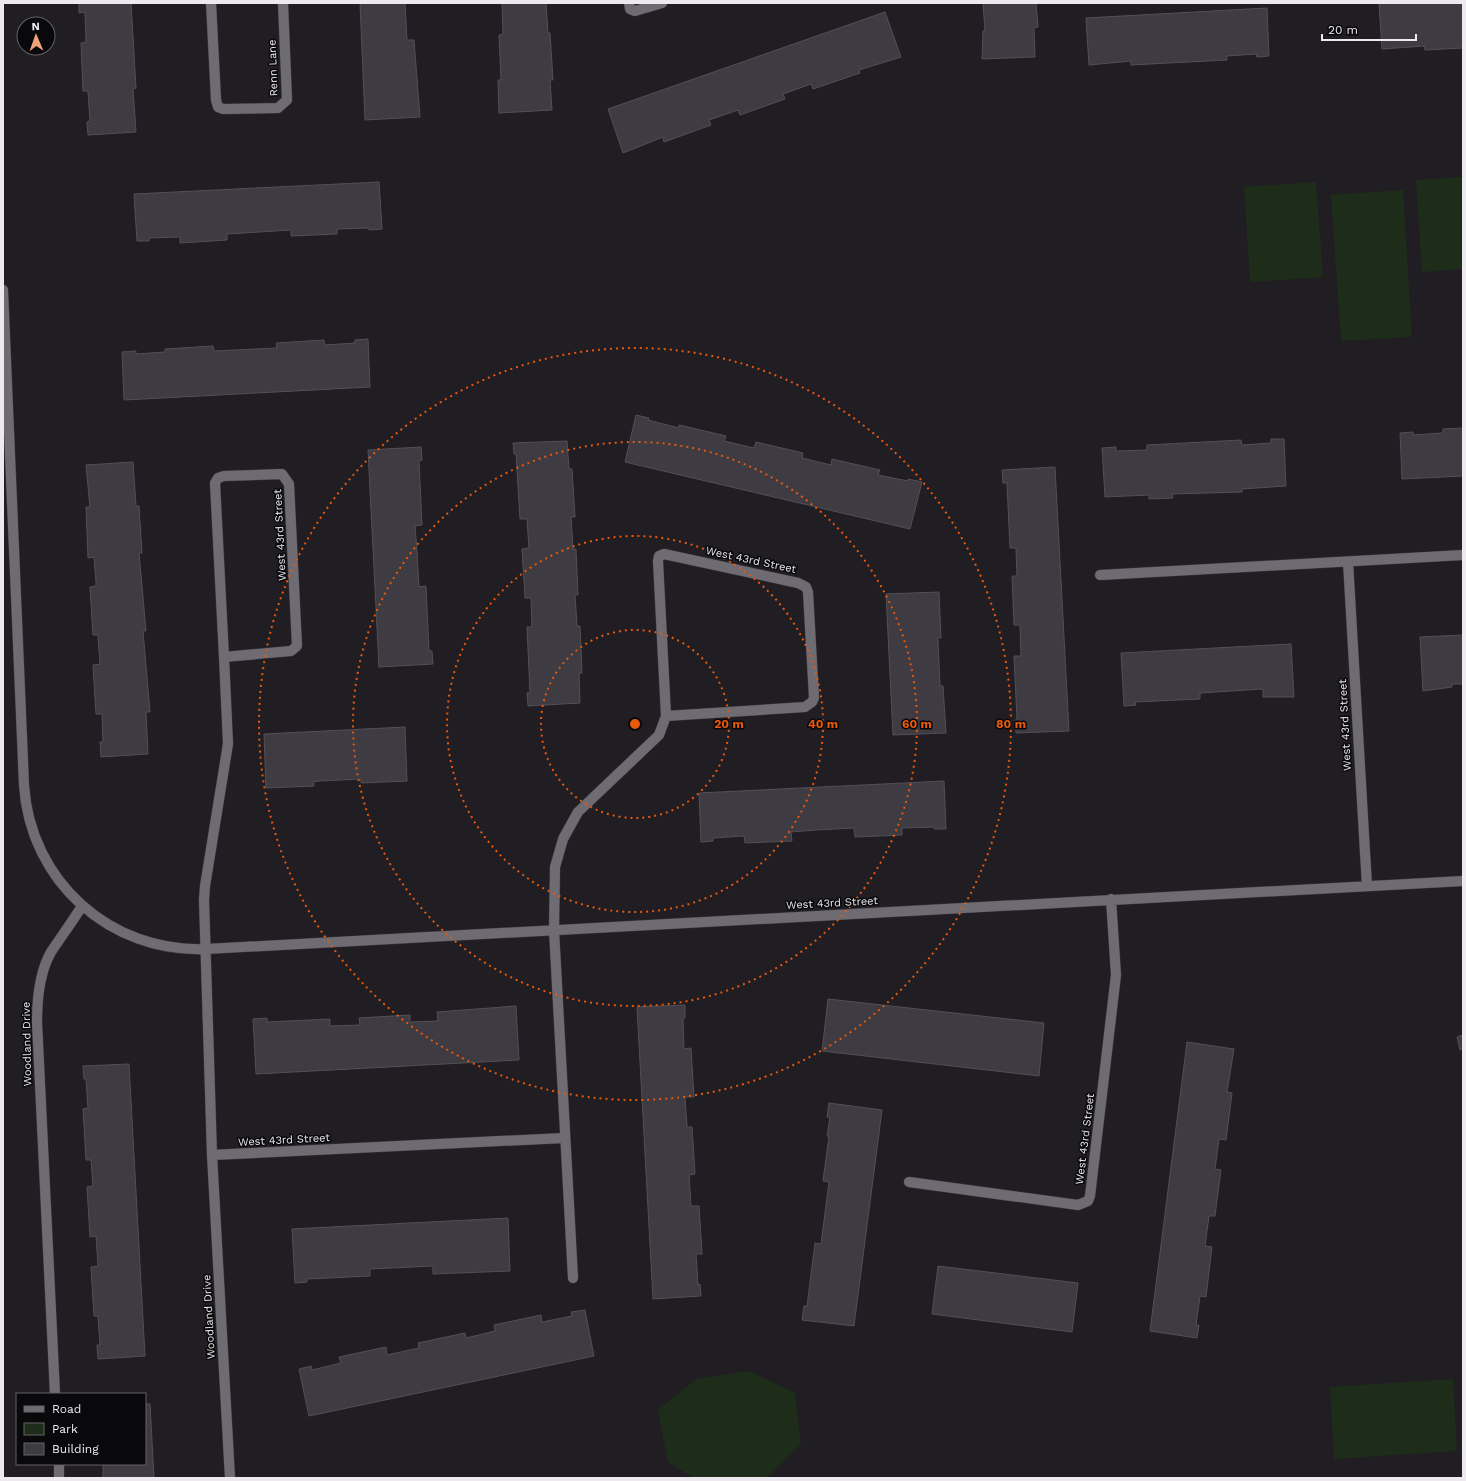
<svg xmlns="http://www.w3.org/2000/svg" width="1466" height="1481" viewBox="0 0 1466 1481" font-family="'Work Sans',sans-serif">
<rect width="100%" height="100%" fill="#201d23"/>
<path fill="#1e2d19" d="M1463,177V269L1422,272L1416,180Z
M1316,182L1323,277L1250,282L1244,187Z
M1403,190L1412,337L1341,341L1331,195Z
M749,1371L795,1393L801,1444L767,1478H694L668,1462L658,1410L696,1379Z
M1453,1379L1457,1451L1334,1459L1330,1387Z"/>
<path fill="#3e3b42" stroke="#534f57" d="M79,3H131L136,88L133,89L136,132L88,135L87,122L90,121L88,91H83L81,43L86,42L85,12L79,13Z
M360,3H405L407,40H414L420,117L365,120Z
M497,3H546L548,33H550L553,80H550L552,110L499,113L498,80H501L499,35L503,34L502,4Z
M983,3H1036L1038,27L1034,28L1035,57L982,59L983,31H985Z
M1379,3H1463V48L1425,50L1424,46L1382,49Z
M1267,8L1269,56L1257,57L1256,54L1227,56V60L1131,65V61L1089,65L1086,18Z
M885,12L901,57L859,70L860,73L813,89L811,84L783,94L785,99L740,115L738,110L709,120L711,125L664,142L663,137L623,153L608,109Z
M379,182L382,229L369,230V228L337,229V234L291,236V230L227,234V240L180,243V237L149,238V241H137L134,194Z
M368,339L370,387L124,400L122,352L136,351V354L165,352V349L213,346L214,351L277,348L276,343L324,340L325,345L355,343V340Z
M636,415L649,418L648,420L679,428V425L726,436L724,441L754,448L756,442L803,453L802,458L831,465L832,459L880,470L878,475L908,481V479L922,482L910,529L625,462Z
M1463,428V476L1402,479L1400,433L1413,432V435L1443,433V429Z
M1271,439H1284L1286,486L1242,489V492L1172,494L1173,498L1149,499V495L1105,497L1102,448L1116,447V451L1147,450V445L1241,440L1242,445L1271,443Z
M567,441L569,469H572L575,517H571L573,549H576L578,595H575L577,626H580L582,673H579L580,703L528,706L527,693H530L527,627H532L531,598H525L522,549L529,548L527,519H520L516,454H514L513,443Z
M421,447L422,460L419,461L422,525L415,526L417,551L419,587L426,586L429,651H432L433,664L379,667L368,450Z
M133,462L136,506H139L142,553H139L146,631H143L150,712H146L148,754L101,757L100,742H103L102,714H96L93,665L100,664L98,635H93L90,587L96,586V582L94,557L88,558L86,507H90L86,465Z
M1055,467L1069,731L1016,733L1015,720H1017L1014,656H1021L1020,625H1014L1012,576H1017L1016,548H1010L1007,483H1003L1002,470Z
M939,592L941,638H937L938,640L940,686H943L946,733L893,735L886,594Z
M1463,635V684H1452V687L1423,691L1420,637Z
M1291,644L1294,697H1263V689L1200,693V699L1135,702L1136,705L1124,706L1121,653Z
M405,727L407,781L361,783V779L319,781L313,782L314,786L266,788L264,734Z
M944,781L946,829H934V827L902,828V835L855,837L854,828L815,830L791,832L792,841L745,843L744,836L713,838V841L701,842L699,793Z
M828,999L1044,1023L1039,1076L822,1051Z
M685,1005V1018H683L684,1049L691,1048L694,1097H685L687,1127H692L695,1174L689,1175L691,1206H699L702,1254H696L698,1285L700,1284L701,1296L653,1299L637,1007Z
M516,1006L519,1060L256,1074L253,1019L267,1018V1022L330,1019V1026L360,1025L359,1018L410,1015V1022L438,1021L437,1012Z
M1463,1035V1052L1462,1049L1460,1050L1457,1037Z
M1187,1042L1234,1049L1227,1092L1232,1093L1226,1140L1219,1139L1215,1169L1221,1170L1217,1200L1215,1216H1209L1205,1246L1212,1247L1206,1297L1200,1296L1196,1325H1199L1197,1338L1150,1331Z
M129,1064L145,1356L98,1359L97,1345H100L98,1316H94L91,1267L98,1266L96,1236L90,1237L87,1187L93,1186L91,1160H86L83,1109L88,1108L86,1079H84L83,1066Z
M829,1103L882,1110L854,1326L802,1320L804,1306H807L815,1243L821,1244L829,1182L823,1181L829,1136H827L830,1117H827Z
M508,1218L510,1271L433,1274V1266L370,1269V1276L307,1279V1282L295,1283L292,1229Z
M938,1266L1078,1283L1072,1332L932,1314Z
M585,1310L594,1356L309,1416L299,1369L311,1366L312,1370L341,1363L339,1357L386,1347L387,1355L419,1348L418,1343L465,1333L466,1338L495,1331L494,1325L541,1315L542,1322L572,1316L571,1312Z
M145,1404H150L154,1478H103V1464H145Z"/>
<g fill="none" stroke-linecap="round" stroke-linejoin="round">
<g stroke="#3b393e" stroke-width="11">
<path id="street" d="M211,3L216,100L218,107L223,109L278,108L287,100L283,3
M629,3L630,9L635,11L662,3
M3,290L24,785C30,881 110,953 206,949L1463,881
M282,474L289,484L297,646L291,651L224,657L215,483L218,478L224,476Z
M664,554L798,583L806,587L808,592L814,698L812,702L805,707L666,716L658,561L659,556Z
M1348,562L1367,886
M1100,575L1463,555
M224,657L228,744L205,886L204,900L212,1155L230,1478
M212,1155L564,1138
M909,1182L1078,1205L1088,1201L1090,1196L1116,975L1111,899
M573,1278L554,930L555,867L563,839L578,812L659,735L666,716
M55,1394L37,1022C37,999 39,973 51,952C61,937 72,922 82,906
M59,1464V1478"/>
</g>
<use href="#street" stroke="#6f6b73" stroke-width="10"/>
</g>
<g fill="none" stroke="#e8590c" stroke-width="2" stroke-dasharray="2 4">
<circle cx="635" cy="724" r="94"/>
<circle cx="635" cy="724" r="188"/>
<circle cx="635" cy="724" r="282"/>
<circle cx="635" cy="724" r="376"/>
</g>
<g text-anchor="middle" dominant-baseline="central" stroke-width="3" stroke-linejoin="round" paint-order="stroke">
<g font-size="11" fill="#eceaee" stroke="#09080a">
<text transform="translate(273 68) rotate(-92)">Renn Lane</text>
<text transform="translate(280 535) rotate(-93)">West 43rd Street</text>
<text transform="translate(751 560) rotate(12)">West 43rd Street</text>
<text transform="translate(1345 725) rotate(-93)">West 43rd Street</text>
<text transform="translate(832 903) rotate(-3)">West 43rd Street</text>
<text transform="translate(27 1044) rotate(-91)">Woodland Drive</text>
<text transform="translate(1085 1139) rotate(-83)">West 43rd Street</text>
<text transform="translate(284 1140) rotate(-3)">West 43rd Street</text>
<text transform="translate(209 1317) rotate(-93)">Woodland Drive</text>
</g>
</g>
<circle cx="635" cy="724" r="6" fill="#e8590c" stroke="#09080a" stroke-width="2"/>
<g font-size="12" text-anchor="middle" font-weight="bold" fill="#e8590c" stroke="#09080a" stroke-width="3" stroke-linejoin="round" paint-order="stroke">
<text x="729" y="728">20 m</text>
<text x="823" y="728">40 m</text>
<text x="917" y="728">60 m</text>
<text x="1011" y="728">80 m</text>
</g>
<rect width="1466" height="1481" fill="none" stroke="#eceaee" stroke-width="8"/>
<rect x="16" y="1393" width="130" height="72" fill="#09080a" stroke="#646265"/>
<rect x="24" y="1406" width="20" height="6" fill="#6f6b73" stroke="#646265"/>
<text x="52" y="1413" font-size="12" fill="#eceaee">Road</text>
<rect x="24" y="1423" width="20" height="12" fill="#1e2d19" stroke="#646265"/>
<text x="52" y="1433" font-size="12" fill="#eceaee">Park</text>
<rect x="24" y="1443" width="20" height="12" fill="#3e3b42" stroke="#646265"/>
<text x="52" y="1453" font-size="12" fill="#eceaee">Building</text>
<g transform="translate(36 36) rotate(358)"><circle r="19" fill="#09080a" stroke="#646265"/>
<path d="M0-3L7 15L0 10L-7 15Z" fill="#f0a279"/>
<text y="-6" font-size="11" font-weight="bold" text-anchor="middle" fill="#eceaee">N</text>
</g>
<path d="M1322 34v6h94v-6" fill="none" stroke="#eceaee" stroke-width="2"/>
<text x="1328" y="34" font-size="12" fill="#eceaee" stroke="#09080a" stroke-width="3" paint-order="stroke">20 m</text>
</svg>
